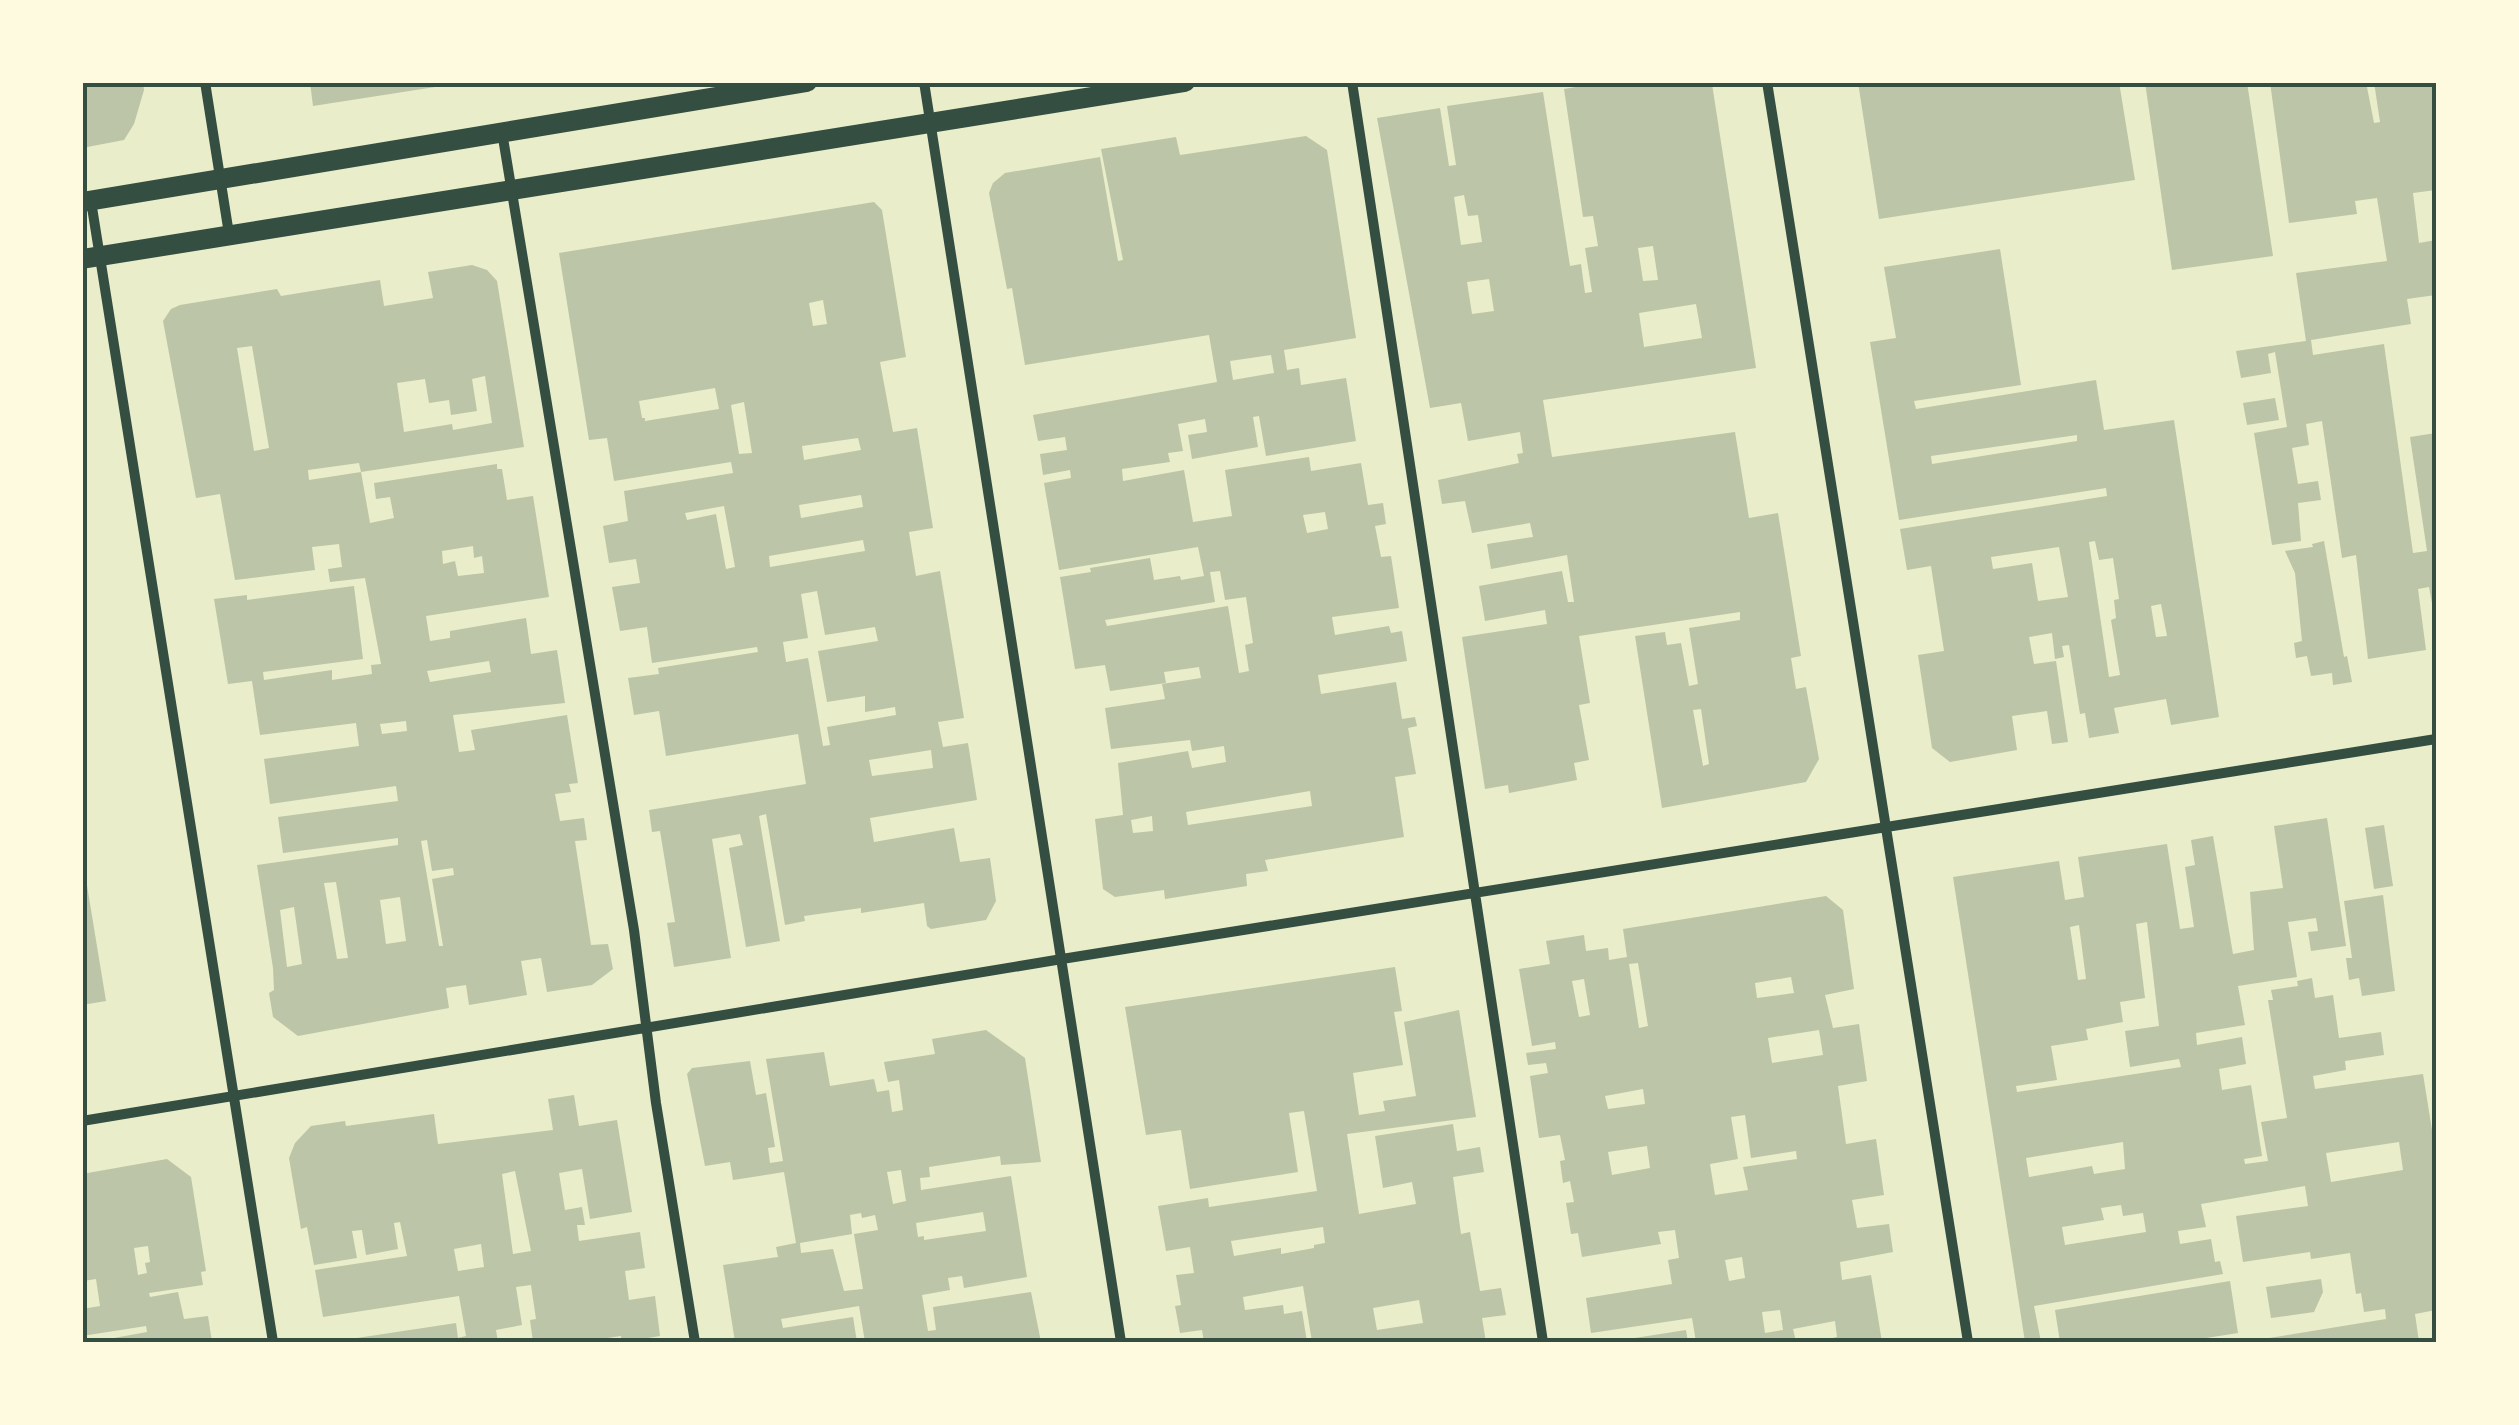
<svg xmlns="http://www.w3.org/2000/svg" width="2519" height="1425" viewBox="0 0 2519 1425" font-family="Helvetica,sans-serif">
<rect width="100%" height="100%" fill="#e9edc9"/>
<path fill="#bcc5a7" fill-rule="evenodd" d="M82,82H143L144,90L134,124L124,140L82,148Z
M310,82H448V85L313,106Z
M1606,82H1612L1613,87L1643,82L1712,84L1756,368L1543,400L1552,457L1735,432L1749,518L1778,513L1801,656L1791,658L1796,689L1806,687L1819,759L1806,782L1662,808L1635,636L1665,632L1667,645L1681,643L1689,686L1698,684L1689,628L1740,620V612L1579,636L1590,703L1579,705L1589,760L1574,763L1577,780L1509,793L1508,785L1485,789L1462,637L1547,624L1545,610L1485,621L1479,586L1562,571L1568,602H1574L1567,555L1491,569L1487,544L1533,537L1530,523L1472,533L1465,501L1442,504L1438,480L1519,463L1517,454L1523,453L1520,432L1468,441L1461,403L1430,408L1377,118L1440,108L1449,166L1456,165L1447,106L1543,92L1570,266L1581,264L1585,293L1592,292L1585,248L1598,246L1593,216L1583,217L1564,89ZM1464,195L1468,216L1478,215L1482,242L1461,245L1454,197ZM1653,246L1658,280L1643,281L1638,248ZM1489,279L1494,311L1472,314L1467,282ZM1696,304L1702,338L1644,347L1639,313ZM1701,709L1709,764L1703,766L1693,710Z
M1858,82H2119L2135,180L1879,219Z
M2145,82H2247L2273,256L2172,270Z
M2270,82H2366L2374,123L2380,122L2374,82H2436V190L2413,193L2419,243L2436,240V295L2407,299L2411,324L2311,340L2313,355L2384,344L2413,553L2427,551L2410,437L2436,433V625L2429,587L2418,589L2426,650L2368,659L2356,555L2342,558L2322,421L2306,424L2309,445L2292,448L2298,484L2318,481L2321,500L2298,503L2301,541L2272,545L2254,433L2287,427L2275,352L2268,354L2271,373L2241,378L2236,351L2306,341L2296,273L2387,261L2377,198L2355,201L2357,214L2289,223Z
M1306,136L1327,150L1356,338L1284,350L1287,370L1299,368L1301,385L1346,378L1356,441L1266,456L1259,416L1253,417L1258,447L1192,459L1188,435L1207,432L1205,419L1178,424L1183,451L1168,453L1170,462L1122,469L1123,481L1184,470L1193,522L1232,516L1225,470L1309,457L1311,471L1361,463L1368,505L1383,503L1386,524L1375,526L1381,557L1391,556L1399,608L1332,617L1335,635L1389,626L1391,633L1402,631L1407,661L1318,675L1321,694L1396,682L1402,719L1415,717L1417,726L1408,728L1416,774L1395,777L1404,837L1265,860L1268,871L1246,874L1247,886L1165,899L1164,890L1115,897L1103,889L1095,819L1123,815L1118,763L1188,751L1192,768L1226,762L1224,746L1192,751L1190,740L1111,749L1105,708L1165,699L1162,684L1201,678L1199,667L1164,672L1166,683L1110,691L1105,665L1075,669L1060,577L1091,572L1090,568L1150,558L1154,580L1180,576L1181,580L1204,576L1198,547L1059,570L1044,483L1071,478L1070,470L1043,475L1040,454L1067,450L1065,437L1038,441L1033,415L1217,382L1209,335L1025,365L1012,288L1007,289L989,193L993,183L1005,173L1100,157L1118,261L1123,260L1101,149L1176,137L1180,155ZM1271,355L1274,373L1233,380L1230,361ZM1325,512L1328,529L1307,533L1303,515ZM1220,571L1225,600L1246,597L1253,643L1245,645L1249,671L1239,673L1228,606L1107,626L1105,620L1215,602L1210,572ZM1310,791L1312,806L1188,825L1186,812ZM1152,816L1153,831L1133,833L1131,820Z
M874,202L882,210L906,357L880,362L893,432L917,428L933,528L909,532L916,576L940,571L964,718L938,722L943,747L968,743L977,800L870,818L874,842L954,828L960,862L990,858L996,901L986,920L931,929L927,926L924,903L861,913V908L804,916L805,921L785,925L766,814L759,816L780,941L746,947L729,848L743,845L740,834L712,839L731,958L674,967L667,923L675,922L660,831L652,832L649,810L806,784L798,734L666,756L659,711L634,715L628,678L659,674L658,668L758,652L757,647L652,663L647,627L620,631L612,587L640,583L636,559L609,563L603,526L628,521L624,491L733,473L731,462L614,481L607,438L589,440L559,253ZM823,300L827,324L813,326L809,303ZM715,388L719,409L645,421V418H642L639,401ZM744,402L752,453L739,454L731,405ZM858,438L861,450L804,460L802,446ZM861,495L863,507L801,518L799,505ZM724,506L735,567L726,569L716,514L687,520L685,513ZM863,540L865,551L770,567L769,556ZM817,591L825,635L875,627L878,641L818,651L827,702L865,696V712L895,707L896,715L827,727L830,745L823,746L808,658L786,662L783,642L808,638L801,594ZM931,750L933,768L872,776L869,760Z
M2000,249L2021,385L1914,401L1916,409L2096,380L2104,430L2174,420L2219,717L2171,725L2166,699L2114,708L2119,733L2089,738L2085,713L2080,714L2069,645L2062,646L2064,657L2055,659L2052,633L2029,637L2034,664L2056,661L2068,742L2052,744L2047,711L2012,716L2017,750L1950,762L1932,748L1918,655L1944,651L1931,566L1907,570L1900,529L2107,496L2106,488L1899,520L1870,342L1896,338L1884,267ZM2077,435V441L1932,464L1931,456ZM2095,541L2099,560L2113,558L2119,599L2114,600L2116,618L2111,620L2120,675L2109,677L2089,542ZM2059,547L2068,597L2038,601L2032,563L1993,569L1991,557ZM2161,604L2167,636L2156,637L2151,606Z
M472,265L487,270L497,281L524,447L361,472L370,523L394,518L390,497L376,499L374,483L497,464V469H502L507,500L533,496L549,597L426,616L430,641L450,638V631L526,618L531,654L557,650L565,703L453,715L459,752L475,750L471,730L567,715L578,783L569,784L571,792L555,794L560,821L584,818L587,840L575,841L591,945L608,944L613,969L592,985L547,992L541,958L521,961L527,995L469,1005L466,985L446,988L449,1008L298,1036L273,1017L269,993L274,990L273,968L257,865L398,845V838L283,853L278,817L398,801L396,786L270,804L264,759L359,746L356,723L260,735L252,681L228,684L214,599L247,595V600L354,586L363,659L263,672L264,680L332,670V680L372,674L371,665L381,664L365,578L330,582L328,569L342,567L339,544L312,547L315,570L235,580L220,494L196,498L163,321L171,309L180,305L277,289L281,296L380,280L384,306L433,298L428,272ZM252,346L269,448L254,451L237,348ZM485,376L492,423L453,430L452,424L404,432L397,383L425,379L429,403L449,400L451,415L477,411L472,379ZM359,463L361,472L309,480L308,470ZM473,546L474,558L482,556L484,573L458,576L455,561L443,564L442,551ZM489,661L491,672L430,682L427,671ZM406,721L407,731L382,734L380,724ZM427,840L432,871L453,868L454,875L432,879L443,946H439L421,841ZM336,882L348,958L337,959L324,883ZM400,897L406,941L386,944L380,900ZM294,907L302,964L287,967L280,910Z
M2275,398L2279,420L2247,425L2243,403Z
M2324,541L2344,657L2347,656L2352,682L2333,685L2332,673L2311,676L2307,656L2296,658L2294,643L2302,641L2295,573L2285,551L2313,547L2312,544Z
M2327,818L2346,946L2311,951L2308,932L2318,931L2316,918L2288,922L2297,977L2238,986L2245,1025L2196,1033L2197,1045L2242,1037L2246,1064L2219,1069L2222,1090L2251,1085L2262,1156L2244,1159L2245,1164L2268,1161L2261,1122L2287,1118L2268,1000H2273L2271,990L2298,986L2297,981L2312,978L2315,998L2333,995L2339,1038L2381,1032L2384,1055L2345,1061L2346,1070L2313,1076L2315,1089L2423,1074L2436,1155V1310L2415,1314L2419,1342H2270L2269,1338L2386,1319L2385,1309L2364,1312L2361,1293L2356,1294L2350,1253L2311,1259L2310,1252L2243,1262L2236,1216L2308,1206L2305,1186L2201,1204L2206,1227L2178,1231L2180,1244L2211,1239L2215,1262L2220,1261L2223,1274L2034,1306L2041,1342H2025L1953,877L2059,861L2065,900L2084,897L2078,857L2167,844L2180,929L2194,927L2185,867L2195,865L2191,840L2213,836L2233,954L2254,950L2250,892L2283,888L2274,826ZM2147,922L2159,1026L2125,1031L2130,1067L2179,1059L2181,1067L2017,1092L2016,1086L2057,1080L2051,1046L2088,1040L2086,1029L2123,1022L2120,1002L2145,998L2136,924ZM2079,925L2086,979L2078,980L2070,927ZM2123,1142L2125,1169L2094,1174L2092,1166L2029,1177L2026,1158ZM2399,1142L2403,1170L2331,1182L2326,1153ZM2121,1205L2123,1216L2143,1213L2146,1232L2065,1245L2062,1227L2104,1220L2101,1208Z
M2384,825L2393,886L2374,889L2365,828Z
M82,855L106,1001L82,1005Z
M2383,895L2395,991L2362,996L2359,978L2349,980L2346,958H2352L2344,901Z
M1826,896L1843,910L1854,989L1825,995L1833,1028L1859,1024L1867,1081L1838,1086L1846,1144L1876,1139L1884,1195L1852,1200L1857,1228L1889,1224L1893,1252L1840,1262L1842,1280L1871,1275L1882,1342H1816L1837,1337L1835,1321L1793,1329L1796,1342H1696L1692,1318L1591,1333L1586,1298L1672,1284L1668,1260L1679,1258L1675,1230L1658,1232L1661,1244L1582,1257L1578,1233L1571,1234L1566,1203L1574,1202L1570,1181L1563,1183L1560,1161L1565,1160L1560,1135L1539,1138L1530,1076L1548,1073L1546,1063L1528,1065L1526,1053L1556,1049L1555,1042L1532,1046L1519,969L1550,964L1546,941L1584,935L1586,951L1608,948L1609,960L1627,957L1623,929ZM1638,963L1648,1026L1639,1028L1629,964ZM1791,977L1794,993L1757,998L1755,983ZM1584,979L1590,1015L1579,1017L1572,981ZM1819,1030L1823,1055L1772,1063L1768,1038ZM1643,1089L1645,1104L1608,1109L1605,1096ZM1745,1115L1751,1158L1796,1151L1797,1159L1743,1167L1748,1190L1715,1195L1710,1164L1738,1159L1731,1117ZM1647,1146L1650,1168L1612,1175L1608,1152ZM1742,1257L1745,1278L1729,1281L1725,1260ZM1780,1310L1783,1330L1765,1333L1762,1312Z
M1395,967L1402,1011L1394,1012L1403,1065L1353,1073L1359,1115L1385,1111L1383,1101L1416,1096L1404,1022L1459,1010L1476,1117L1347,1134L1359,1214L1416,1204L1412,1182L1383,1188L1375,1136L1453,1124L1457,1151L1480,1147L1484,1172L1453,1177L1461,1234L1470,1232L1480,1291L1501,1288L1506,1315L1482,1318L1486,1342H1312L1303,1286L1243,1297L1245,1310L1283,1305L1284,1314L1302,1311L1307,1342H1204L1202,1330L1180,1333L1175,1306L1181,1305L1176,1275L1194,1273L1190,1247L1166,1251L1158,1206L1208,1198L1209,1207L1317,1191L1304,1111L1289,1113L1298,1172L1190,1189L1181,1130L1146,1135L1125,1007ZM1323,1227L1325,1243L1314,1245V1248L1281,1254V1248L1234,1256L1231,1241ZM1419,1300L1423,1323L1377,1330L1373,1308Z
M986,1030L1025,1058L1041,1162L1001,1165L1000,1156L929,1167L930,1177L920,1178L921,1190L1011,1176L1027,1277L964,1288L962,1276L948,1278L950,1290L922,1295L928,1331L936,1330L933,1307L1031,1292L1041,1342H865L859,1306L781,1319L783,1328L853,1317L857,1342H735L723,1265L778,1257L776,1247L796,1243L784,1172L733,1180L730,1162L705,1166L687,1074L692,1068L750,1061L756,1095L766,1093L775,1147L768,1148L770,1163L783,1161L766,1059L824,1052L830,1086L874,1079L877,1092L889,1090L892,1112L903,1110L899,1080L888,1082L884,1062L935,1054L932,1039ZM901,1170L906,1201L893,1204L887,1172ZM983,1212L986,1231L924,1240V1236L918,1237L916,1223ZM861,1213L862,1218L875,1215L878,1230L854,1234L863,1289L844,1291L833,1249L801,1253L800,1243L852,1234L850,1215Z
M574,1095L579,1126L617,1120L632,1212L590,1219L582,1169L559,1173L565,1210L582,1207L585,1225H577L579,1241L640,1232L645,1268L625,1271L629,1300L655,1296L660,1336L636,1340V1342H622L621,1336L580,1342H533L530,1320L536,1319L531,1285L516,1287L522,1325L496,1330L498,1342H358L357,1338L456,1323L458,1338L466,1336L459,1296L323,1317L315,1270L407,1256L400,1222L394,1223L398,1249L366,1255L362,1230L352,1231L357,1258L314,1265L307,1227L301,1229L289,1158L295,1143L311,1126L345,1121L346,1126L434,1114L438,1144L553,1130L548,1099ZM515,1171L531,1251L513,1254L502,1174ZM481,1244L484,1267L458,1271L454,1249Z
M167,1159L191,1177L206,1271L201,1272L203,1285L149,1293L150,1297L178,1292L184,1319L208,1316L212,1342H92L147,1332L146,1326L82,1336V1309L100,1306L96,1279L83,1281L82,1276V1174ZM148,1246L150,1262L145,1263L147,1273L138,1275L134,1248Z
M2321,1279L2323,1292L2314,1312L2271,1318L2266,1287Z
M2230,1281L2238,1333L2181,1342H2060L2055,1310Z
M1686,1330L1688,1342H1622V1340Z"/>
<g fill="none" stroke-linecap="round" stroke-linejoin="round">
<path stroke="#344e41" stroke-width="10" d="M205,82L229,234
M924,82L1121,1342
M1352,82L1543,1342
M1767,82L1968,1342
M502,132L634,930L656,1103L695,1342
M91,201L273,1342
M82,1121L1062,959L2436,739"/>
<path stroke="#344e41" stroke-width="20" d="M82,202L807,82
M82,259L1185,82"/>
</g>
<rect width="2519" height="1425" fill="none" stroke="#fefae0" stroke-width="170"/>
<rect x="85" y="85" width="2349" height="1255" fill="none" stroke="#344e41" stroke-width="4"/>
</svg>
